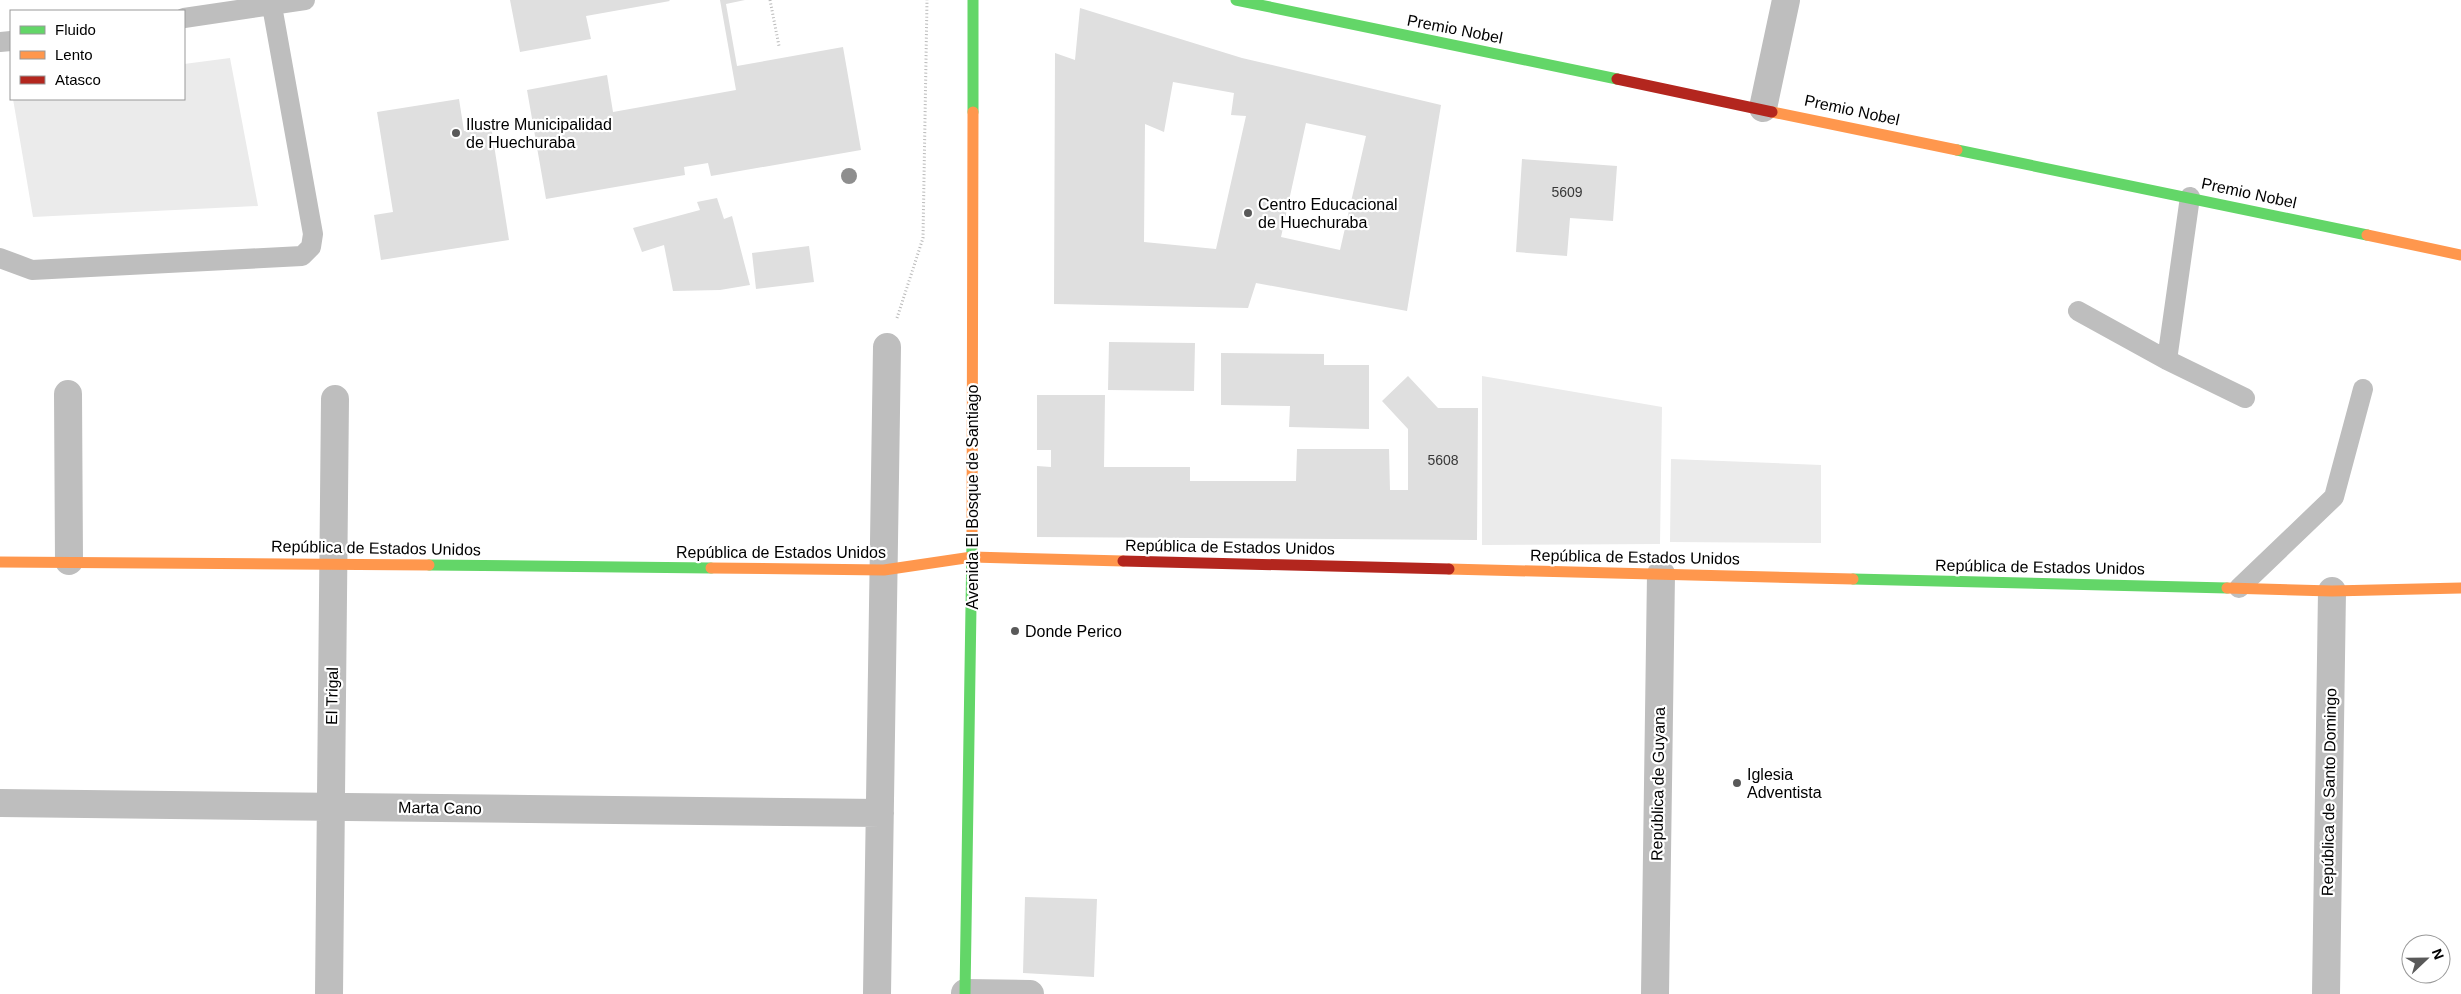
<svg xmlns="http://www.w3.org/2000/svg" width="2461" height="994" viewBox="0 0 2461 994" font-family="Arial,sans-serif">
<rect width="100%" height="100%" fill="#fff"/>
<path fill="#ebebeb" d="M230,58L258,206L33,217L13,99H184V64Z
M1482,376L1662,407L1660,544L1482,545Z
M1671,459L1821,465V543L1670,542Z"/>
<path fill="#dfdfdf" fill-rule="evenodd" d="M510,0H669L670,1L586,16L591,39L520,52Z
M720,0H745L726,4L737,66L843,47L861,150L711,176L708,163L684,167L685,175L546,199L527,90L607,75L613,112L736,90Z
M1080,8L1242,58L1441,105L1407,311L1256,283L1248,308L1054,304L1055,53L1075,60ZM1173,82L1234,93L1231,115L1246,116L1216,249L1144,242L1145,124L1164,132ZM1306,123L1366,136L1340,250L1281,237Z
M459,99L464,131L491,126L509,240L381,260L374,215L393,212L377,112Z
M1522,159L1617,166L1613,221L1570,218L1567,256L1516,252Z
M717,198L724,219L732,216L750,285L720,290L673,291L664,245L642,252L633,228L700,210L697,202Z
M809,246L814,282L756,289L752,253Z
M1109,342L1195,343L1194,391L1108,390Z
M1221,353L1324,354V365H1369V429L1289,427L1290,406L1221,405Z
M1408,376L1438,408H1478L1477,540L1037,537V466L1051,467V450H1037V395H1105L1104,467H1190V481H1296L1297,449H1389L1390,490H1408V429L1382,401Z
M1025,897L1097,899L1094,977L1023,973Z"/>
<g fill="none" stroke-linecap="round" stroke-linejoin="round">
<path stroke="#b9b9b9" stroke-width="3" stroke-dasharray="1 2.5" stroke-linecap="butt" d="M770,0L779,46
M897,318L923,238L927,0"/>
<path stroke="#bebebe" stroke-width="20" d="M184,18L305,0
M0,42L11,41
M0,258L32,270L302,256L311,247L313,234L272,6
M2078,311L2167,360L2245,398
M2167,360L2190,197
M2239,588L2334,497L2363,389"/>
<path stroke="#bebebe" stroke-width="28" d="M1763,108L1786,0
M68,394L69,561
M0,803L880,813
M965,993L1030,994
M329,994L335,399
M877,994L887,347
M1655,994L1661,574
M2326,994L2332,591"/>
<path stroke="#63d668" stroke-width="11" d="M1236,0L1617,79
M973,112V0
M1957,150L2367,235
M429,565L711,568
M1853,579L2227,588
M965,994L972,542"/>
<path stroke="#ff974d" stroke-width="11" d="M1772,112L1957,150
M2367,235L2461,255
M972,542L973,112
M0,562L429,565
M711,568L884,570L972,557L1123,561
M1449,569L1853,579
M2227,588L2332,591L2461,588"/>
<path stroke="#b3261e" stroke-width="11" d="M1617,79L1772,112
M1123,561L1449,569"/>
</g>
<circle fill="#8e8e8e" cx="849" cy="176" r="8"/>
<g fill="#595959" stroke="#fff" stroke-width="2">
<circle cx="456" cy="133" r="5"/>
<circle cx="1248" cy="213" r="5"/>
<circle cx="1015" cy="631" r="5"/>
<circle cx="1737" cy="783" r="5"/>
</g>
<g text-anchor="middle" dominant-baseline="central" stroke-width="4.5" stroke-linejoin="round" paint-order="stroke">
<g font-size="14" fill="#383838">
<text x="1567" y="192">5609</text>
<text x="1443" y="460">5608</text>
</g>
<g font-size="16" fill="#000" stroke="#fff">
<text transform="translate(1455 29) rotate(11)">Premio Nobel</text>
<text transform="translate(1852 110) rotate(12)">Premio Nobel</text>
<text transform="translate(2249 193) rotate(12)">Premio Nobel</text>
<text transform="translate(972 497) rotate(-90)">Avenida El Bosque de Santiago</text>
<text transform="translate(1230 547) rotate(1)">República de Estados Unidos</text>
<text transform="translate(376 548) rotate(1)">República de Estados Unidos</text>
<text x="781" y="552">República de Estados Unidos</text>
<text transform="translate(1635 557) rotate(1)">República de Estados Unidos</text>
<text transform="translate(2040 567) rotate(1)">República de Estados Unidos</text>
<text transform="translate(332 696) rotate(-89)">El Trigal</text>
<text transform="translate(1658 784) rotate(-89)">República de Guyana</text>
<text transform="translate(2329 792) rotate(-89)">República de Santo Domingo</text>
<text transform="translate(440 808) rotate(1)">Marta Cano</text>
</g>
<g font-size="16" fill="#000" stroke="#fff" text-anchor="start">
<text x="466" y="124">Ilustre Municipalidad<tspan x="466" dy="18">de Huechuraba</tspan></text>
<text x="1258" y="204">Centro Educacional<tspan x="1258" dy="18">de Huechuraba</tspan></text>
<text x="1025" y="631">Donde Perico</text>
<text x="1747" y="774">Iglesia<tspan x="1747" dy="18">Adventista</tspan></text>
</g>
</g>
<rect x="10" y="10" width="175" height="90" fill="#ffffff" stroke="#999999"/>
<rect x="20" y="26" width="25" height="8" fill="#63d668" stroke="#999999"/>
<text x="55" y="35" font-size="15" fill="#000000">Fluido</text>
<rect x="20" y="51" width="25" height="8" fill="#ff974d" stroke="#999999"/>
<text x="55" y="60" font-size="15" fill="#000000">Lento</text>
<rect x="20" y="76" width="25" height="8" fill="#b3261e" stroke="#999999"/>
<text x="55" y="85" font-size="15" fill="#000000">Atasco</text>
<g transform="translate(2426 959) rotate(68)"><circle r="24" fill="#ffffff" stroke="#999999"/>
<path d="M0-4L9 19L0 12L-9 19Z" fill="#595959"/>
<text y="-8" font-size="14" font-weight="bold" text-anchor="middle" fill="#000000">N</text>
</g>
</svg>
